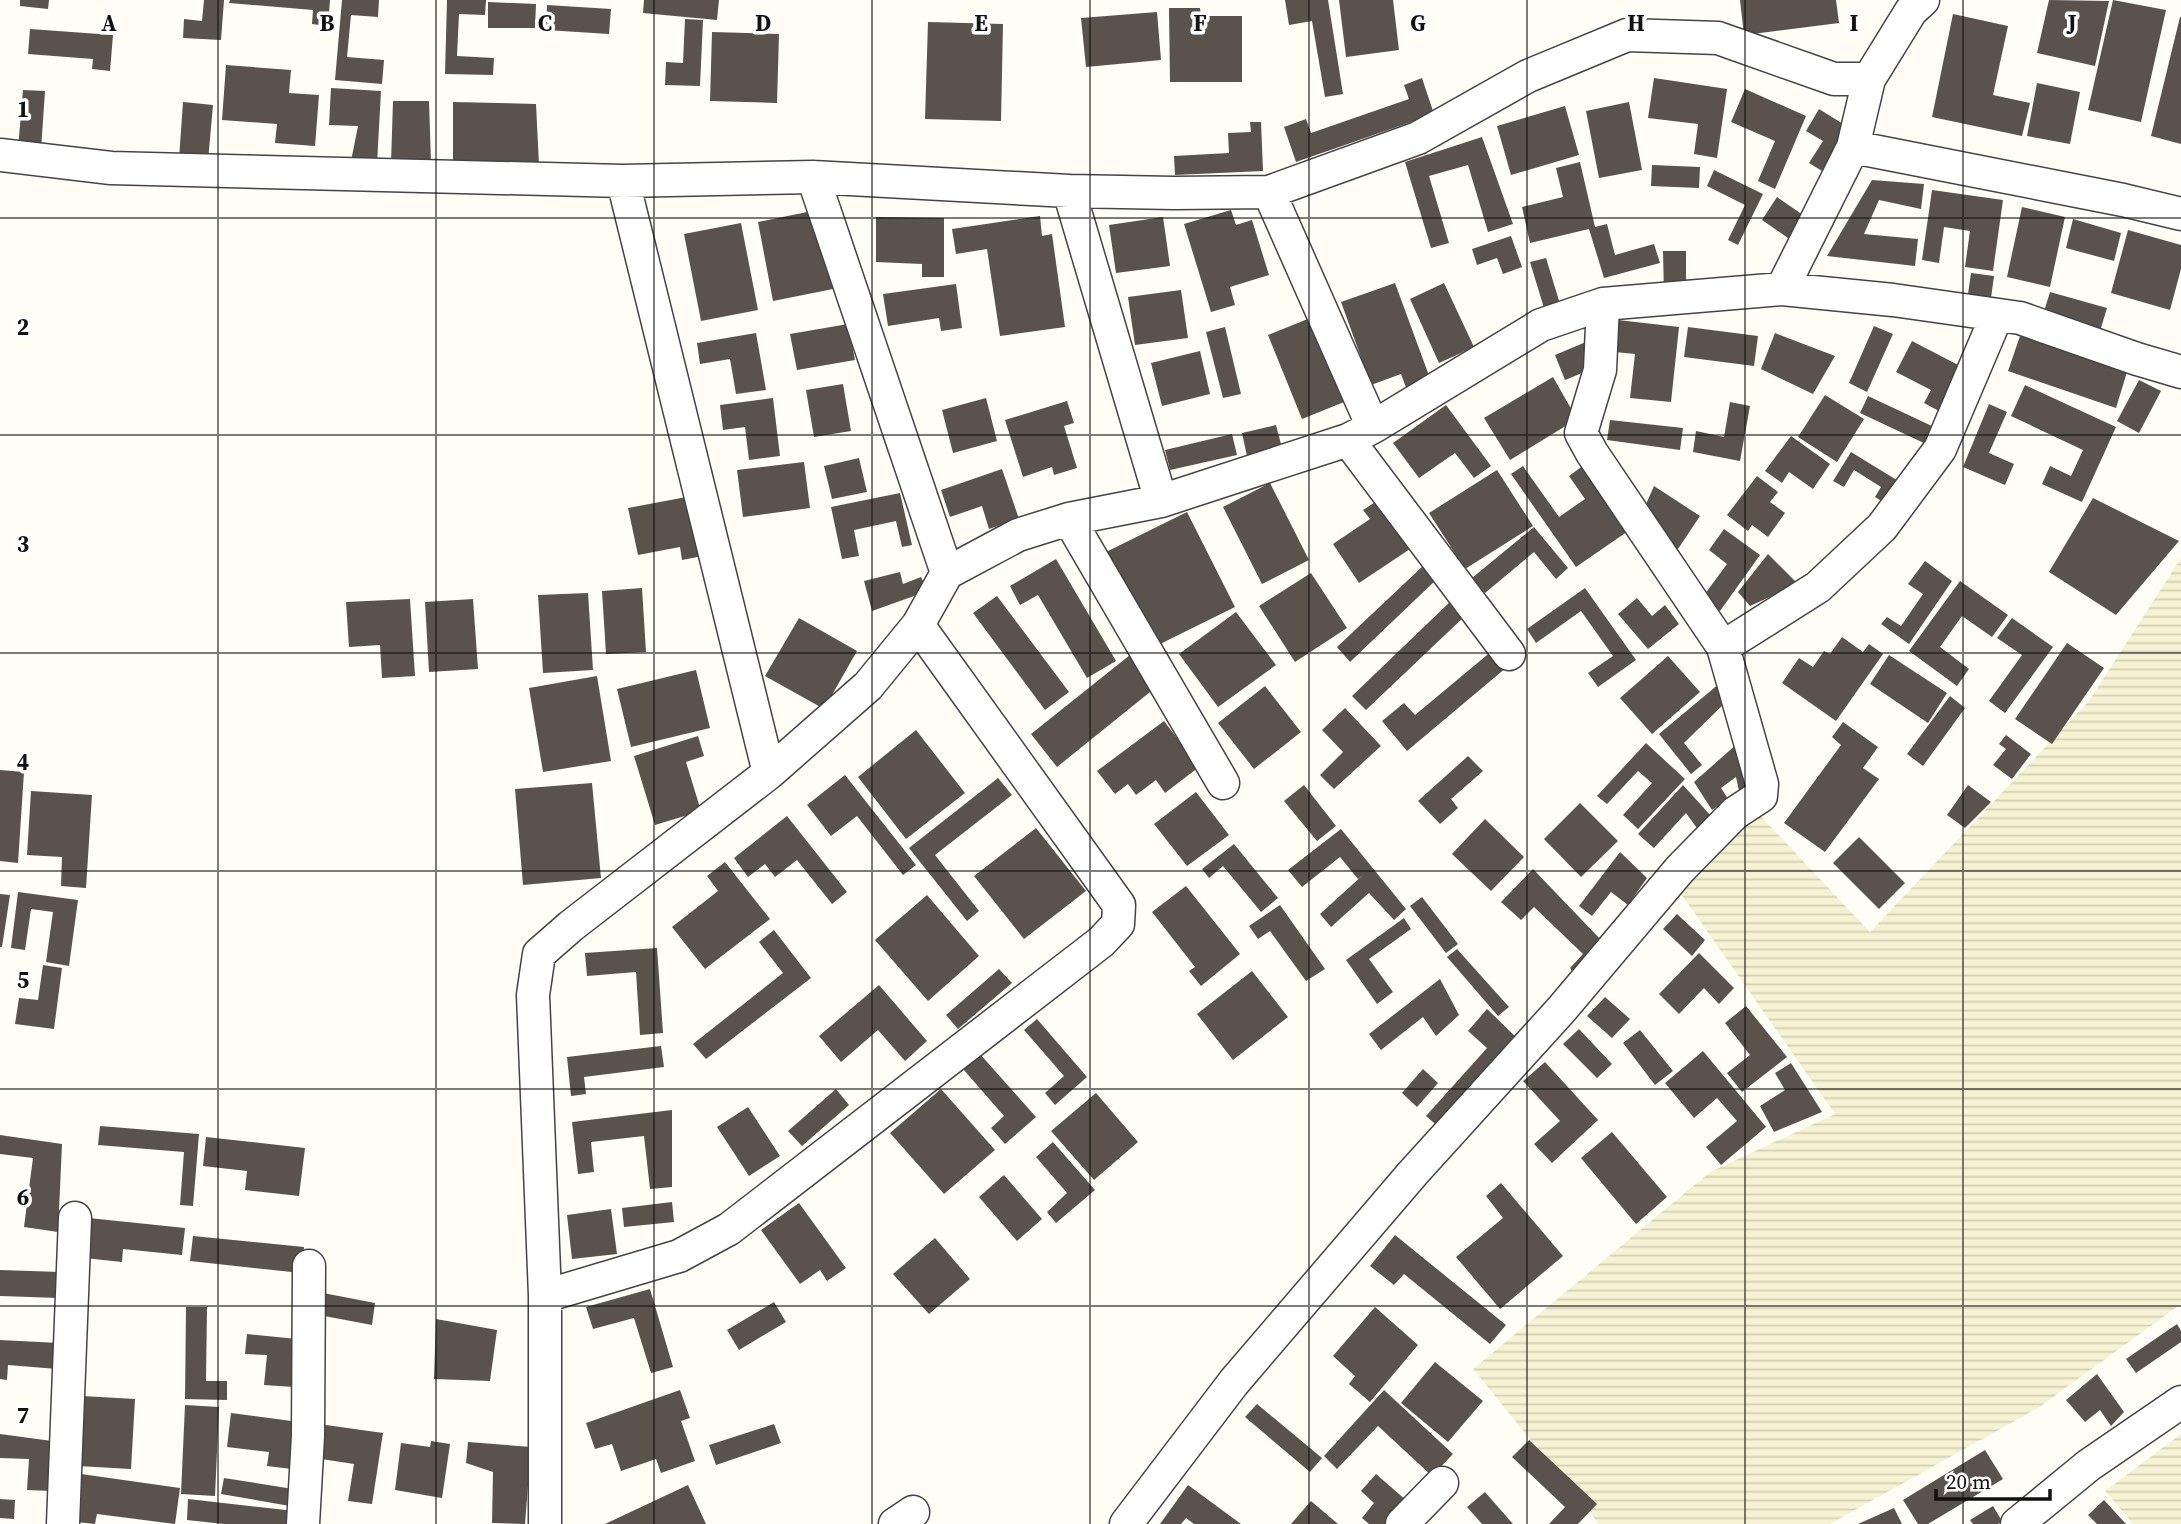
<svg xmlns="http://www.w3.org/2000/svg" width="2181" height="1524" viewBox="0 0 2181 1524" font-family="'Source Serif 4',serif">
<defs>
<pattern id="farmland-rules" width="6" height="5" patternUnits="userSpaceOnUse" patternTransform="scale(1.75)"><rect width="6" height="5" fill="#f6f3d4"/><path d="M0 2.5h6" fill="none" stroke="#d2cfb5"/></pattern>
</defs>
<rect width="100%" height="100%" fill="#fffdf5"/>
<path fill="url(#farmland-rules)" d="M2181,558V1304L2038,1408L1830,1524H1599L1473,1369L1710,1172L1835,1114L1679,891L1756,811L1870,932L2089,701Z
M2181,1434V1524H2133L2105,1491Z"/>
<path fill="#5a524d" d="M20,0H49L48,9L20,6Z
M204,0H224L221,40L183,38L184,19L202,21Z
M230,0H330L328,26L312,24L313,10L229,3Z
M342,0H379L378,17L351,15L347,57L384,60L382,84L335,80Z
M447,0H486L485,15L459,14L457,56L494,58L493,75L445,74Z
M644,0H719L717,20L643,13Z
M1285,0H1328L1343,94L1325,97L1312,21L1289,25Z
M1339,0H1393L1399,50L1346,57Z
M1740,0H1836L1839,23L1744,35Z
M2049,0L2109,1L2095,66L2037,53Z
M2113,0L2166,10L2141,122L2088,110Z
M488,2L536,4L535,28H488Z
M547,5L611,9L609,34L546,30Z
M1169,8H1200L1201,16H1242V82H1170Z
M1157,12L1161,60L1086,67L1081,18Z
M1953,14L2008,26L1993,95L2030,103L2022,136L1932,117Z
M2180,17H2181V144L2151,136Z
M685,19L703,20L700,86L665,85L666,62L683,63Z
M928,22L1003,24L1001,121L925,119Z
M30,29L113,35L110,71L92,69L93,59L28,54Z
M712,32L779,34L777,103L710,101Z
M226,65L291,70L289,93L319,95L315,146L275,143L277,124L222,120Z
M1422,78L1434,114L1296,162L1284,127L1306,119L1311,133L1409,99L1404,85Z
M1654,78L1727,89L1717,158L1694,154L1698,124L1648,118Z
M2037,83L2080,92L2070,144L2027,136Z
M331,88L381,91L377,164L351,161L358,126L329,125Z
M1745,89L1806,116L1775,189L1758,181L1775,141L1731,122Z
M23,90L45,91L41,150L18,149Z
M393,101H429L431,162L391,163Z
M183,102L213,105L208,161L179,159Z
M453,102L536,104L539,165L453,162Z
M1629,102L1642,170L1599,178L1586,111Z
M1565,106L1579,155L1511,175L1497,126Z
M1819,109L1848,127L1822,171L1809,163L1823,141L1806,131Z
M1250,122H1261L1263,171L1175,175L1174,156L1229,153L1228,133L1251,132Z
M1482,137L1513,224L1488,232L1468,165L1429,176L1449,243L1431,248L1405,162Z
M1580,162L1595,227L1607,224L1615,255L1654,244L1660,263L1604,278L1589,229L1530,243L1522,207L1563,197L1556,168Z
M1652,165L1700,167L1699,188L1651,186Z
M1714,170L1763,194L1738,245L1728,240L1745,205L1707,186Z
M1872,180L1924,184L1921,209L1879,200L1864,234L1918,239L1915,266L1827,256Z
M1932,190L2003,200L1993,271L1965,267L1970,231L1944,227L1939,263L1922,260Z
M1777,197L1803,215L1788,238L1762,220Z
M2022,207L2065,217L2050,287L2007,277Z
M817,210L833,289L773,301L758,222Z
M1231,210L1236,225L1252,220L1269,275L1230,287L1235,305L1211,312L1184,224Z
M1040,216L1042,236L1052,234L1065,327L1000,336L987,249L956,254L952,229Z
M876,217L944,218V277H922V264L876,262Z
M1163,217L1170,266L1116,273L1109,225Z
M2073,219L2121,233L2114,261L2066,248Z
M741,223L758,310L701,321L684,234Z
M2128,230L2181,245V269L2170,310L2111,293Z
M1511,236L1522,267L1503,274L1497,258L1477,265L1472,249Z
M1663,251H1686V293L1664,294Z
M1546,258L1560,304L1544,308L1530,262Z
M1971,273L1994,276L1991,298L1968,294Z
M1395,283L1431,381L1407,390L1401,374L1371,385L1341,302Z
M1444,283L1474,347L1439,363L1410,299Z
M956,284L962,328L941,331L939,318L888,326L883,294Z
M1181,290L1188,338L1135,345L1128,297Z
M2050,292L2107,308L2100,331L2043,315Z
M1320,314L1354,398L1302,419L1268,335Z
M1618,320L1679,327L1671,402L1630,398L1635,354L1615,352Z
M848,324L855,360L797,370L790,334Z
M1874,326L1893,334L1867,392L1849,383Z
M1225,327L1241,394L1223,398L1206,332Z
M1688,327L1758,336L1754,366L1684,357Z
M756,333L766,390L736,394L730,359L700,364L697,343Z
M1775,333L1835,356L1813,394L1761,369Z
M2020,336L2127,372L2116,408L2008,371Z
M1593,339L1592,369L1565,380L1555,355Z
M1912,341L1962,367L1939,411L1924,403L1931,390L1896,372Z
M1200,351L1210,394L1162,406L1151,363Z
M1553,377L1577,419L1510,460L1484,418Z
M2139,380L2161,391L2139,433L2117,421Z
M843,384L851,431L814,437L806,390Z
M2025,385L2116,427L2082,502L2042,484L2050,466L2071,476L2083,450L2011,416Z
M1825,395L1864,419L1837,462L1798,437Z
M1868,396L1934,427L1926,444L1860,413Z
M773,398L780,456L749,460L745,427L723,430L720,405Z
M986,398L997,441L953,453L942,410Z
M1067,401L1074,423L1064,426L1077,468L1054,475L1052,467L1023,477L1005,420Z
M1730,402L1750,406L1740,461L1693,452L1696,431L1724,437Z
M1989,404L2007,412L1989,453L2014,464L2005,485L1963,467Z
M1446,405L1491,466L1474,478L1455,453L1419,478L1393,443Z
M1610,420L1683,428L1680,450L1607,440Z
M1276,425L1282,448L1247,456L1242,433Z
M1232,434L1237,455L1170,470L1165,450Z
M1791,436L1830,464L1813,489L1789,472L1782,483L1765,471Z
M1851,452L1900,482L1886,504L1875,497L1881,487L1854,470L1844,487L1833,481Z
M859,458L867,492L832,499L824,466Z
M804,462L810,508L743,517L737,470Z
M1588,462L1634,527L1576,567L1511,474L1523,466L1559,517L1585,499L1569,476Z
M1002,469L1019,519L989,529L982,506L950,517L941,490Z
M1497,470L1533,526L1465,569L1429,513Z
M1757,476L1778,492L1770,502L1785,513L1768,537L1752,525L1748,531L1727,515Z
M1270,483L1309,560L1262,584L1223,507Z
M1654,486L1700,516L1676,552L1643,511Z
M900,493L912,545L902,547L896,521L854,530L859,556L842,559L831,507Z
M697,495L708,555L682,560L680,547L638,555L628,508Z
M2093,498L2179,541L2116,615L2049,572Z
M1380,499L1413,547L1359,583L1333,544L1370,519L1363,510Z
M1187,512L1235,607L1154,647L1106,552Z
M1534,527L1568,568L1556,579L1534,552L1485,593L1472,578Z
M1724,529L1760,555L1720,611L1702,598L1727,564L1709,550Z
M1768,554L1798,584L1750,606L1738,592Z
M1056,559L1116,661L1087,678L1038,595L1020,605L1010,586Z
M1925,561L1952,581L1909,644L1881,624L1887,617L1901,626L1923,594L1908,584Z
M1424,565L1437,579L1350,662L1337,647Z
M900,572L903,584L921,577L928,591L872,611L864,581Z
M1311,573L1347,628L1295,662L1259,606Z
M1960,581L2008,615L1992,637L1962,616L1940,647L1969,669L1957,686L1909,651Z
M642,588L646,652L606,654L602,591Z
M1585,588L1636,660L1598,687L1588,673L1613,656L1581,611L1536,643L1527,629Z
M588,593L593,670L543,673L538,595Z
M997,596L1069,692L1045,710L973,613Z
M1637,598L1652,616L1665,605L1679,624L1648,649L1618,614Z
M410,599L415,676L382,678L380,645L349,647L346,602Z
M473,599L478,669L429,672L425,602Z
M1452,600L1466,615L1366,710L1352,696Z
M1236,612L1276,665L1218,707L1179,654Z
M799,618L857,651L824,709L765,676Z
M2012,618L2053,647L2005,713L1989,701L2022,655L1997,638Z
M1842,637L1863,652L1869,644L1883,654L1836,721L1782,683L1799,658L1813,667L1824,651L1830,654Z
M2067,643L2104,668L2052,744L2015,719Z
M1493,650L1507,667L1407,751L1382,721L1404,703L1415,715Z
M1130,655L1155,688L1057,767L1031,734Z
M1889,655L1947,693L1928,723L1870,684Z
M1668,656L1700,692L1652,734L1620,698Z
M696,670L710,728L631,747L617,689Z
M597,676L611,761L543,772L529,688Z
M1720,683L1726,702L1684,743L1702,765L1691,774L1659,734Z
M1265,686L1301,732L1254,769L1218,723Z
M1950,696L1965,708L1923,766L1907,754Z
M1345,708L1381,746L1334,789L1320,775L1343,752L1322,730Z
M1164,721L1199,767L1165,793L1156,780L1136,795L1128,784L1115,794L1097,771Z
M1843,722L1878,747L1863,768L1879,779L1825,852L1784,823L1841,745L1832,737Z
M916,730L965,793L906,839L858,777Z
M2006,735L2031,754L2012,779L1993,765L2006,749L1999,744Z
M698,736L704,756L686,762L701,811L655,825L634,756Z
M1646,743L1685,779L1638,829L1623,815L1652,783L1638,771L1607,804L1597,796Z
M1738,743L1750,781L1739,791L1736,777L1721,788L1728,799L1712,810L1694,782Z
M1468,756L1483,771L1451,799L1458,808L1440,824L1418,801Z
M0,770L24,772L18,863L0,861Z
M845,775L916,865L903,875L857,816L831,836L807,805Z
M998,778L1012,795L935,855L979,911L967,921L909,848Z
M592,783L601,878L523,885L515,789Z
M1304,785L1336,826L1317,841L1284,801Z
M1683,785L1711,816L1699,831L1686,813L1654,848L1638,834Z
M1968,785L1991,802L1965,828L1947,815Z
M31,791L92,795L86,888L61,886L62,857L27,855Z
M1196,792L1229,835L1187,866L1154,824Z
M1580,803L1618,841L1581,877L1544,839Z
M787,816L847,892L832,904L797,860L775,877L765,864L748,877L734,858Z
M1485,819L1524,857L1491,891L1452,854Z
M1036,828L1086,891L1024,939L974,876Z
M1341,829L1406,909L1394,920L1369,893L1331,927L1320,914L1364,874L1358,879L1340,857L1302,887L1288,870Z
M1859,837L1905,883L1879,909L1833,863Z
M1234,844L1278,898L1261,912L1223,866L1209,878L1202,869Z
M1620,852L1647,878L1628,905L1611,892L1592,916L1579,906Z
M725,862L770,919L705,969L672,927L718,891L707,876Z
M1533,869L1603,942L1575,975L1570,968L1583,954L1534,907L1521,920L1501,902Z
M1186,886L1240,954L1201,986L1189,971L1195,967L1152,912Z
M18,892L78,900L69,966L46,962L53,912L31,909L25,950L11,948Z
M0,894L10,895L2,947H0Z
M927,895L979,956L928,1001L875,940Z
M1422,897L1458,944L1446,953L1410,906Z
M1280,905L1325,969L1306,981L1270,931L1258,939L1249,926Z
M1677,914L1705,940L1692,956L1663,929Z
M1404,918L1411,929L1369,959L1393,992L1377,1004L1346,960Z
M774,930L811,978L706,1059L693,1044L783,973L759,942Z
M657,948L663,1033L640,1035L636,972L587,976L585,953Z
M1457,949L1509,1007L1498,1016L1447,957Z
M1699,953L1734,988L1719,1004L1704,988L1679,1014L1659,994Z
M43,965L62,968L54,1029L15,1024L19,998L38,1000Z
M999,969L1012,983L958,1029L946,1015Z
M1252,971L1288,1017L1233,1060L1197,1014Z
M1440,979L1459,1015L1436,1036L1423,1017L1381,1050L1369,1034Z
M879,985L927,1041L905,1061L878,1030L841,1062L819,1036Z
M1605,997L1630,1019L1612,1038L1587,1016Z
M1746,1006L1787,1057L1742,1092L1727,1073L1750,1055L1725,1023Z
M1487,1009L1517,1038L1441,1129L1426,1116L1487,1048L1468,1031Z
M1037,1019L1087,1077L1055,1105L1045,1093L1064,1076L1024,1030Z
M1579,1029L1612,1064L1597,1078L1563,1044Z
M1640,1030L1673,1071L1655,1085L1623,1043Z
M661,1046L664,1067L584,1077L586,1094L571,1096L567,1057Z
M1703,1051L1766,1127L1721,1165L1706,1147L1737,1121L1717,1098L1694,1118L1665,1083Z
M980,1054L1036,1117L1005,1144L991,1128L1004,1116L963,1069Z
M1545,1062L1598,1120L1552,1163L1534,1144L1560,1121L1523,1081Z
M1791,1063L1822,1112L1774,1132L1760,1106L1785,1090L1775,1073Z
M1423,1069L1438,1083L1417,1107L1402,1093Z
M836,1089L849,1105L802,1146L788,1131Z
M941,1089L995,1150L944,1194L890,1133Z
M1096,1093L1138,1142L1094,1180L1051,1131Z
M748,1107L780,1156L749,1176L717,1127Z
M672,1110V1187L650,1189L644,1136L591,1142L594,1172L578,1174L572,1122Z
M100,1126L199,1134L193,1206L180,1205L184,1152L98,1145Z
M1612,1132L1667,1197L1636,1224L1581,1158Z
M0,1135L62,1144L58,1232L24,1227L33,1158L0,1154Z
M206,1137L305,1148L299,1196L245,1190L247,1171L203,1166Z
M1053,1142L1095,1190L1056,1223L1047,1212L1067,1193L1036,1157Z
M1004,1175L1042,1219L1017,1241L979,1197Z
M1501,1183L1563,1256L1500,1309L1456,1257L1503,1218L1486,1196Z
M672,1202L674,1222L624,1227L622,1208Z
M799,1203L846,1268L827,1281L820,1270L800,1284L761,1230Z
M611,1209L617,1254L572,1259L567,1215Z
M79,1217L185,1228L182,1255L123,1249L122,1262L75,1257Z
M1395,1235L1506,1325L1490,1344L1404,1274L1394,1285L1370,1266Z
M193,1236L304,1247L301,1273L190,1261Z
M935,1238L970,1279L929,1314L893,1274Z
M0,1270L60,1272L59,1298L0,1296Z
M650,1289L673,1367L651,1373L634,1318L593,1329L586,1307Z
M323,1293L375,1303L372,1325L319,1315Z
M774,1302L786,1322L739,1350L727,1330Z
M186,1307H207L206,1381H227V1400L185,1399Z
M1375,1307L1418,1345L1370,1402L1349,1384L1355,1376L1333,1356Z
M436,1319L497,1330L490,1381L434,1379Z
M2177,1324L2181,1331V1342L2136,1373L2126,1359Z
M247,1334L297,1339L294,1387L264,1385L267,1355L245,1354Z
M0,1340L59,1343L57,1369L8,1365L7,1380L0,1379Z
M1435,1362L1483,1401L1448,1442L1401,1403Z
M2097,1374L2124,1412L2111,1426L2100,1410L2085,1422L2066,1400Z
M680,1390L690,1418L681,1421L695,1461L661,1473L656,1459L621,1471L612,1444L595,1449L586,1423Z
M1384,1390L1453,1454L1432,1476L1378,1426L1337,1469L1324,1456Z
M82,1396L135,1399L131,1469L78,1466Z
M1257,1404L1322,1458L1310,1472L1245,1417Z
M185,1405L219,1407L215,1496L181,1494Z
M231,1413L299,1422L292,1469L267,1466L269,1452L227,1447Z
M319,1424L383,1433L372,1504L348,1501L354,1464L315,1458Z
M774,1424L781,1443L716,1465L709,1445Z
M0,1434L52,1441V1491L27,1490L29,1459L0,1458Z
M1529,1440L1597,1504L1578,1524H1549L1565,1507L1512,1457Z
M431,1441L450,1444L442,1498L395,1490L401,1443L430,1447Z
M468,1442L531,1447L525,1524L492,1523L493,1472L466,1463Z
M1985,1450L2003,1479L1928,1524H1918L1903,1500Z
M74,1473L180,1488L175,1524L97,1514L95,1524L67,1521Z
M1376,1474L1407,1501L1387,1524H1369L1362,1518L1374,1503L1361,1491Z
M224,1478L293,1489L290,1506L221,1494Z
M688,1485L706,1524H605Z
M1188,1485L1241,1524H1194L1186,1518L1181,1524H1160Z
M1485,1492L1513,1524H1482L1467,1507Z
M0,1499L15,1500L14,1519L0,1518Z
M188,1499L295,1511V1524H224L187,1520Z
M2104,1500L2126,1524H2097L2088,1515Z
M1311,1501L1338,1524H1291Z
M1993,1506L2002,1521L1998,1524H1973L1970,1520Z
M1894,1508L1902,1524H1858Z"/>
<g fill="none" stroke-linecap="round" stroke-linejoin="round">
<g stroke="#444" stroke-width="35">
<path id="street" d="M1853,147L2123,200L2181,214
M0,155L111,168L623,181L813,177L1069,191L1174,193L1269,192L1418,138L1528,76L1627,35L1718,38L1834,79H1869
M813,177L947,573
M623,181L769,773
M1069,191L1161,501
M1269,192L1373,427
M1782,289L1853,147L1869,79L1911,11L1923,0
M1348,440L1509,654
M1069,519L1223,783
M1723,647L1818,587L1882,527L1940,449L1997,315
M545,1296L679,1256L729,1229L1101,942L1118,924L1119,905L918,625
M63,1524L75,1218
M303,1524L308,1436L309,1266
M545,1524V1296L533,995L539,954L571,926L769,773L868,686L918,625L947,573L1018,535L1069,519L1161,501L1348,440L1373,427L1541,325L1603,304L1782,289L1893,300L2020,318L2137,359L2181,372
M895,1524L913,1512
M1126,1524L1234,1382L1413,1173L1561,1010L1680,869L1735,813L1761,796L1762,784L1723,647L1592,453L1581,433L1600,370L1603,304
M1402,1524L1442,1483
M2017,1524L2089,1465L2181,1402"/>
</g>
<use href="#street" stroke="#fff" stroke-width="32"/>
</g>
<path fill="none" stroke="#111" stroke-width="2" stroke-opacity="0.55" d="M218,0V1524M436,0V1524M654,0V1524M872,0V1524M1090,0V1524M1309,0V1524M1527,0V1524M1745,0V1524M1963,0V1524M0,218H2181M0,435H2181M0,653H2181M0,871H2181M0,1089H2181M0,1306H2181"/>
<g font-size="23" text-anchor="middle" font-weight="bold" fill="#111" stroke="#fff" stroke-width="7" stroke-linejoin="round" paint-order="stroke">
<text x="109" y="31">A</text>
<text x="327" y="31">B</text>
<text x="545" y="31">C</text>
<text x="763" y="31">D</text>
<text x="981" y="31">E</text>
<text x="1200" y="31">F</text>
<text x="1418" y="31">G</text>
<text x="1636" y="31">H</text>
<text x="1854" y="31">I</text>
<text x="2072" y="31">J</text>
<text x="23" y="117">1</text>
<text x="23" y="335">2</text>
<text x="23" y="552">3</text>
<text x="23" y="770">4</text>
<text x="23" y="988">5</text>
<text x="23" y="1205">6</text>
<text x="23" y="1423">7</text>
</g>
<path d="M1936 1489v10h114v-10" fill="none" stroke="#111111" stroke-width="3.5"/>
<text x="1946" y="1489" font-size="21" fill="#111111" stroke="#ffffff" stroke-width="5" paint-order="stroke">20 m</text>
</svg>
